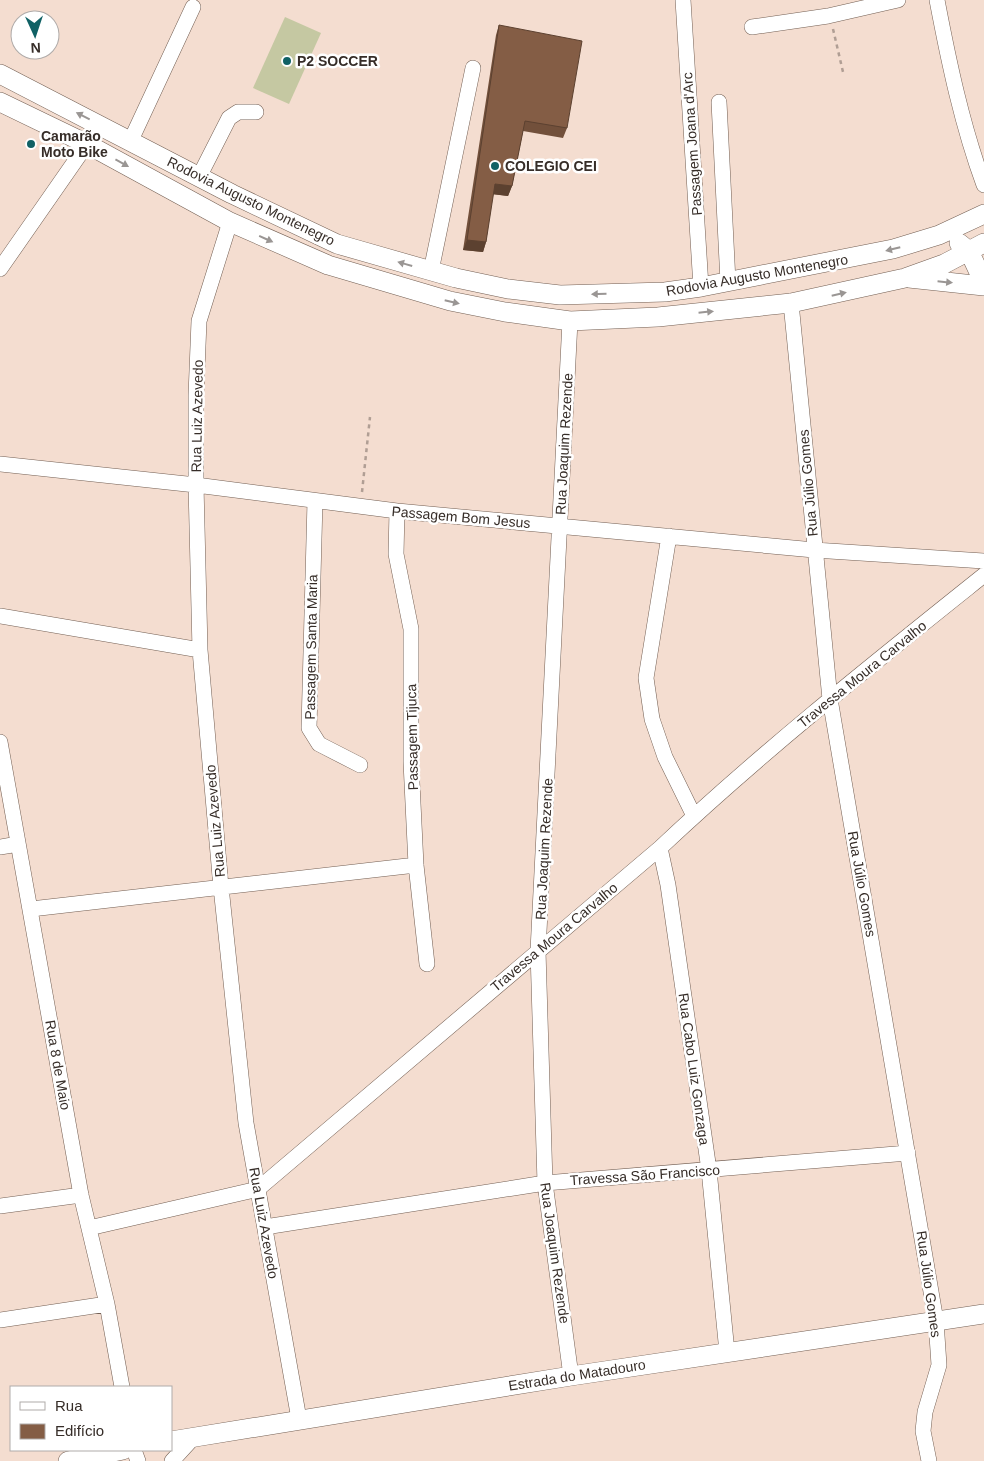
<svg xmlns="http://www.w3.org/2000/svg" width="984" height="1461" viewBox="0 0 984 1461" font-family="Arial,sans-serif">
<rect width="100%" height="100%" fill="#f4ddd0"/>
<path fill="#c5c8a2" d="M285,17L321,33L289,104L253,88Z"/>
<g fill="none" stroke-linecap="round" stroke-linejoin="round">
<g stroke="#735f53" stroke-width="16">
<path id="minor" d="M683,0L701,287
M937,0C949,63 962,125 984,185
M752,27L828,16L898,0
M719,102L728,282
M131,140L193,7
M199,177L229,118L238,112H256
M230,222L199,321L196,395V485L200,650L221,887L246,1123L299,1419
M0,269L87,144
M431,271L473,68
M791,303L830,699L936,1321L939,1365L925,1412L923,1431L929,1461
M570,321L538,951L545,1183L571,1376
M0,464L196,485L397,511L814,550L984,561
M315,501L309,728L319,744L360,765
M397,511L396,554L411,629V762L416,865L427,964
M669,536L646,678L652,719L665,757L694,816
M0,616L200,650
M0,742L81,1195L107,1304L122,1387
M0,847L18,844
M660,848L668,885L709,1170L727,1352
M31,909L416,865
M0,1206L81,1195
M265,1227L545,1183L908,1153
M89,1228L258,1189L660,848C763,751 874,663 984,575
M0,1320L107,1304
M134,1450L138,1461
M172,1461L193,1438"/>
</g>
<g stroke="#735f53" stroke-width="20">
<path id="major" d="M0,74L232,194L337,244L456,278L508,289L560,295L665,292L701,287L893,249L939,235L984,214
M0,102L87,144L230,222L328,265L450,301L505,312L570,321L658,317L791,303L905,278L944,264L984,243
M959,243L969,251L984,283
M909,278L984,286
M171,1441L571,1376L984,1314
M68,1461L123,1450"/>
</g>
<path stroke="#b09e94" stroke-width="2.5" stroke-dasharray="4 4" stroke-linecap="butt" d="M833,29L843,72
M362,492L370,417"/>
<use href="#minor" stroke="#fff" stroke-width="15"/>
<use href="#major" stroke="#fff" stroke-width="19"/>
</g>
<path fill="#72503b" d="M499,25L567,128L563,138L523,131L512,186L508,196L493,194L486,242L483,252L463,250L496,35Z"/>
<path fill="#5c4130" d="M495,184L512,186L508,196L491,194Z
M467,240L486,242L483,252L463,250Z"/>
<path fill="#845d45" stroke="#5c4130" d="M499,25L582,41L567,128L525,121L512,186L495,184L486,242L467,240Z"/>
<defs><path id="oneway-solid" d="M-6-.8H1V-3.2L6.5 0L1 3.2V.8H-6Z" transform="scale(1.25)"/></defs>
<g fill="#9a9694">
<use href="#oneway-solid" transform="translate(83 116) rotate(-153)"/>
<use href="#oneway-solid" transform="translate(122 163) rotate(29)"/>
<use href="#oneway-solid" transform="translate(266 239) rotate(24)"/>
<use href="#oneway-solid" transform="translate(893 249) rotate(166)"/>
<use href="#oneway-solid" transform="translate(405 264) rotate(-164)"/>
<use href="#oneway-solid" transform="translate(945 282) rotate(6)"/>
<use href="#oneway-solid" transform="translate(599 294) rotate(179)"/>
<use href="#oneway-solid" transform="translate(839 294) rotate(-13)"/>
<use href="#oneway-solid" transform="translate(452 302) rotate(13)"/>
<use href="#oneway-solid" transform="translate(706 312) rotate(-6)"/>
</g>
<g fill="#106165" stroke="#fff" stroke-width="2">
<circle cx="287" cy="61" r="5"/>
<circle cx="31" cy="144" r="5"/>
<circle cx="495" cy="166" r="5"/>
</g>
<g text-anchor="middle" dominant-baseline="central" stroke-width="5" stroke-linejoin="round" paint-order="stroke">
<g font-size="14" font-weight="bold" fill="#362d28" stroke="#fff" text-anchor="start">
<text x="297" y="61">P2 SOCCER</text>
<text x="41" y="136">Camarão<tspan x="41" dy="16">Moto Bike</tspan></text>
<text x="505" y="166">COLEGIO CEI</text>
</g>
<g font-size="14" fill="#362d28" stroke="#fff">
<text transform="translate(692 144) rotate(-94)">Passagem Joana d'Arc</text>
<text transform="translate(251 201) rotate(26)">Rodovia Augusto Montenegro</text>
<text transform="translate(757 275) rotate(-10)">Rodovia Augusto Montenegro</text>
<text transform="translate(197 416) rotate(-89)">Rua Luiz Azevedo</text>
<text transform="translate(564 444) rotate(-87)">Rua Joaquim Rezende</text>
<text transform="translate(808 483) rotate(-95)">Rua Júlio Gomes</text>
<text transform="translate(461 517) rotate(5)">Passagem Bom Jesus</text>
<text transform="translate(311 647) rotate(-89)">Passagem Santa Maria</text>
<text transform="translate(862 674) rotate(-39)">Travessa Moura Carvalho</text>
<text transform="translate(412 737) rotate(-91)">Passagem Tijuca</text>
<text transform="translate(215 821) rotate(-95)">Rua Luiz Azevedo</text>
<text transform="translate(544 849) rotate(-87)">Rua Joaquim Rezende</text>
<text transform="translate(862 884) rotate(80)">Rua Júlio Gomes</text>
<text transform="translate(554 937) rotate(-40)">Travessa Moura Carvalho</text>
<text transform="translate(58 1065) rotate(80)">Rua 8 de Maio</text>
<text transform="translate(694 1069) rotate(82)">Rua Cabo Luiz Gonzaga</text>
<text transform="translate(645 1175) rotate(-4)">Travessa São Francisco</text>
<text transform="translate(264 1223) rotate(80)">Rua Luiz Azevedo</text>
<text transform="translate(555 1253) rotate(82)">Rua Joaquim Rezende</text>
<text transform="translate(929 1284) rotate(82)">Rua Júlio Gomes</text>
<text transform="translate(577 1375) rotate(-9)">Estrada do Matadouro</text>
</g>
</g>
<rect x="10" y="1386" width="162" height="65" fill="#ffffff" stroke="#afaba9"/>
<rect x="20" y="1402" width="25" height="8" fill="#ffffff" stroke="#afaba9"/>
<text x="55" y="1411" font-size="15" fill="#362d28">Rua</text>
<rect x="20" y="1424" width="25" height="15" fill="#845d45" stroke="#afaba9"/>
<text x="55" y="1436" font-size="15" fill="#362d28">Edifício</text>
<g transform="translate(35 35) rotate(177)"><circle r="24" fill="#ffffff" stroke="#afaba9"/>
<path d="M0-4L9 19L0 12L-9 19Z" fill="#106165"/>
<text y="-8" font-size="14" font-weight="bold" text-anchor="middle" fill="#362d28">N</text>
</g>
</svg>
